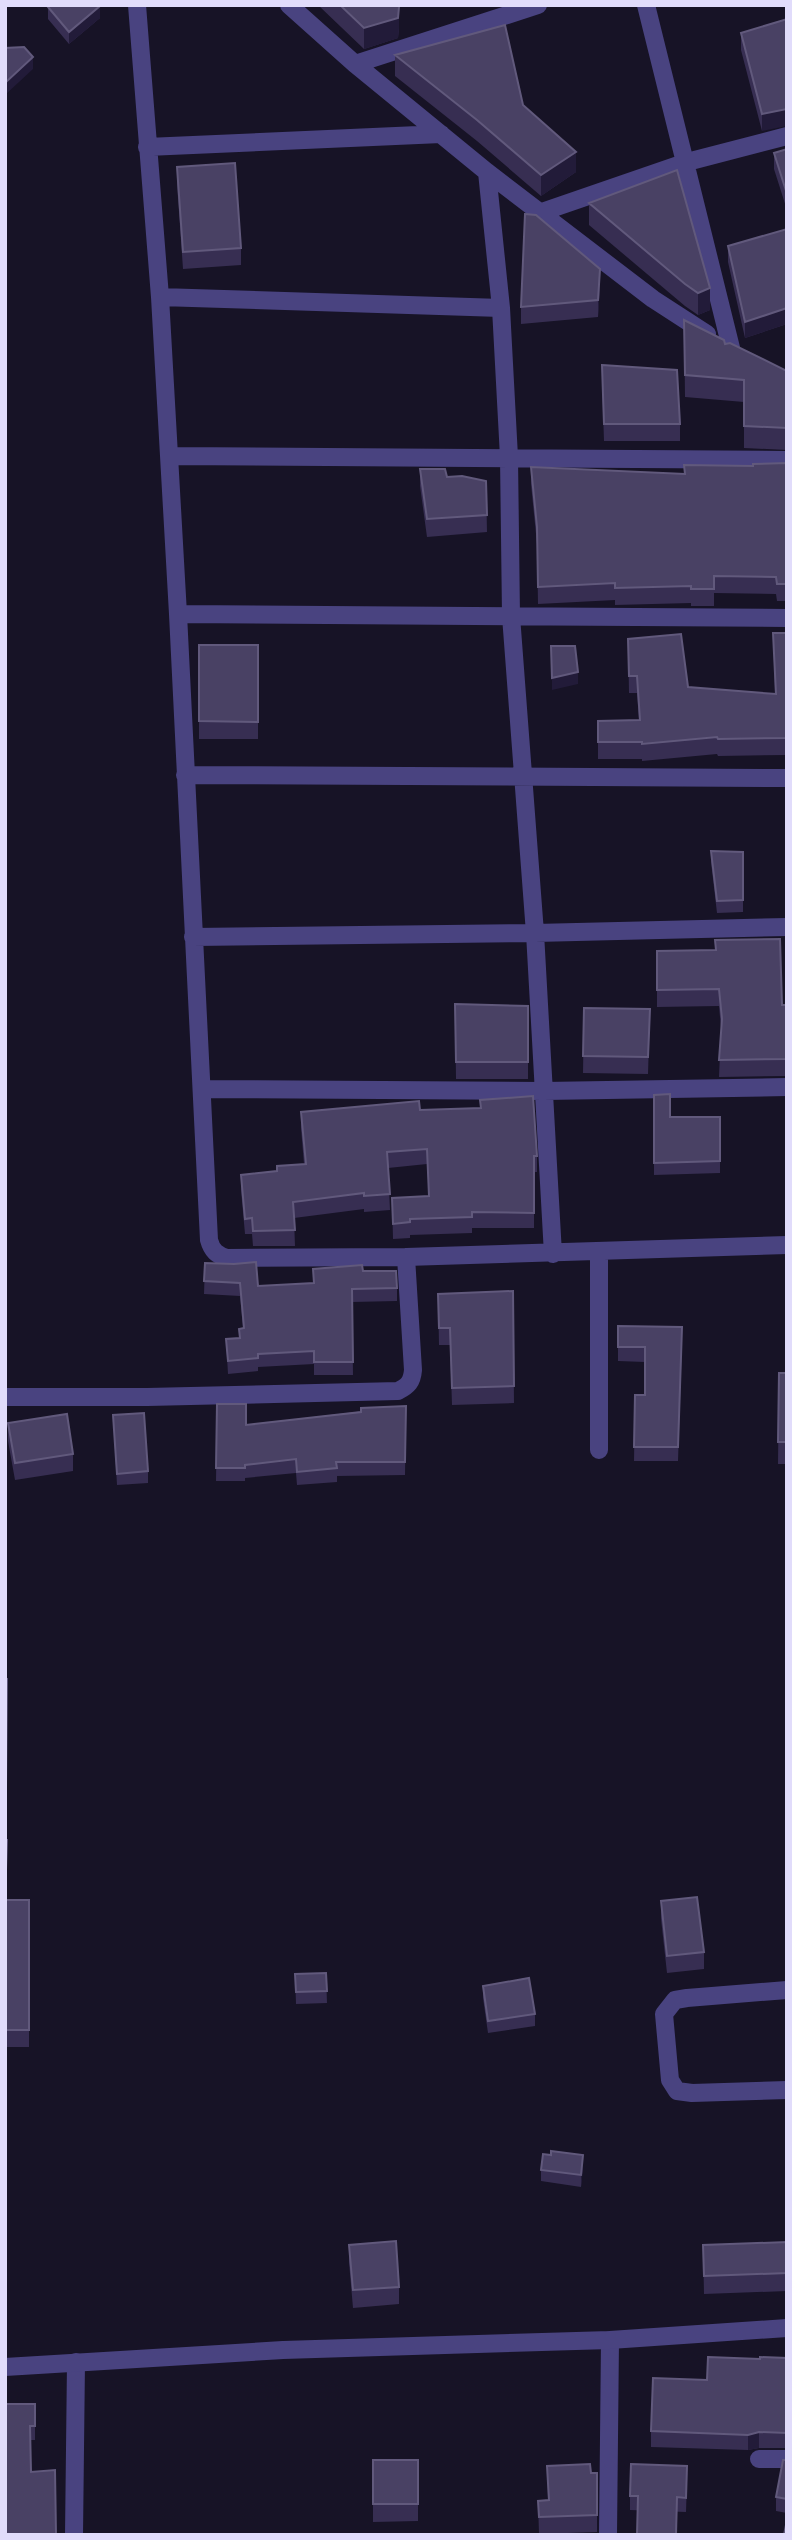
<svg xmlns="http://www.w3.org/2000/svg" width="792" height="2540" viewBox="0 0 792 2540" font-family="'PT Sans Narrow',sans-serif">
<rect width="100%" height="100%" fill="#171326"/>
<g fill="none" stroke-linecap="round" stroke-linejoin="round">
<path stroke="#494380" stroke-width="18" d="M137,5L160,297L178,614L209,1240C212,1251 217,1255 227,1258L406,1257L787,1245
M289,5L355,64L487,172L653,299L707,334
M646,5L731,348
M355,64L538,5
M147,147L441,134
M487,172L501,308L509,457L511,616L535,933L553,1254
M539,213L687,162L787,136
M160,297L501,308
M169,456L787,460
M178,614L787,618
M185,775L787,778
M193,937L535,933L787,927
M203,1089L544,1091L787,1087
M599,1253V1450
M5,1397H147L398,1391C408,1386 412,1382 413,1370L406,1257
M787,1990L687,1998L675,2000L664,2014L670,2080L677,2091L692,2093L787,2090
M759,2459H787
M74,2535L76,2362
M608,2535L610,2340"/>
<path stroke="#494380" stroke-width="18" d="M5,2367L283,2350L610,2340L787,2328"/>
</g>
<path fill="#372e52" d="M318,5H397L399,28L398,38L364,49Z
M48,7L100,18L69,44L48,19Z
M787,19L762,131L741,50V33Z
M395,55L523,105L576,172L541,196L477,141L395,76Z
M787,149V210L774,169V153Z
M177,167L241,248V265L183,269L177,184Z
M677,170L710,310L698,315L685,306L589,225V203Z
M787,229V324L745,338L728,262V246Z
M600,286L598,317L521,324V307Z
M684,320L725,344L787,371V450L744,448V402L685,397Z
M602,382L680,424V441H604Z
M787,463V601H777L776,594L714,593V606H691V603L615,605V600L538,604L537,544L531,484V467L684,474Z
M420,469L447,477L486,481L487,532L427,537L420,486Z
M773,633H787V755L718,756L717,754L642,761V759H598V721L639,720L637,693H629L628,639L688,687L775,694Z
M199,645H258V739H199Z
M711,851L743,852V912L717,913L711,862Z
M715,940L782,1005H787V1076L719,1077L721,1028L719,1006L657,1007V951L715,950Z
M455,1004L528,1006V1079H456Z
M584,1008L650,1009L648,1074L583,1073Z
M654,1095L670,1117H720V1173L654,1175Z
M420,1110L537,1156V1172H534V1228H472V1233L410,1235V1238L393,1239L392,1198L429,1196L427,1164L388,1168L390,1210L364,1212V1209L294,1218L295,1246H253L252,1234H245L241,1190V1175L277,1171L304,1164L301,1128V1112Z
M205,1263L258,1286L313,1283V1269L363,1271L397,1288V1301L352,1302L353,1375H314V1364L258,1367V1371L228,1374L226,1339L239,1338V1329L243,1328L240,1296L204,1294Z
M513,1291L514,1403L452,1405L450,1345H439L438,1294Z
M618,1326L682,1342L678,1461H634L635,1395H645V1362L618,1361Z
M779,1373H787V1464H778Z
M217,1404L246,1425L406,1406L405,1475L337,1476V1482L297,1485L296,1473L245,1478V1481H216Z
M113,1415L148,1471V1483L117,1485Z
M8,1423L73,1454V1471L15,1480L8,1441Z
M5,1679H7L6,1811H5Z
M5,1840L6,1900H29V2047H5Z
M661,1901L704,1952V1969L667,1973L661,1919Z
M326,1973L327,2003L296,2004L295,1974Z
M483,1986L535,2014V2026L488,2033L483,1998Z
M551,2155L583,2167L581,2187L541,2181V2170Z
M787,2242V2291L704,2294L703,2245Z
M349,2245L399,2287V2304L353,2308L349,2262Z
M787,2358V2448H759L748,2450L651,2447V2431L760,2359Z
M35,2404V2440H31V2472L5,2535Z
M373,2460H418V2521L373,2522Z
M787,2460V2513L776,2511V2497Z
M547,2466L591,2473H597V2532L539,2534L538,2501H548Z
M687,2480L686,2512L630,2510V2496Z"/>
<path fill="#221b39" d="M100,6V18L69,44V32Z
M399,7V28L398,38L364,49V28Z
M33,57V69L5,95V83Z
M787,109V126L762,131V114Z
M576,152V172L541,196V175Z
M600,269V286L598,317V300Z
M710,288V310L698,315V293Z
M787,308V324L745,338V322Z
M578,672V684L552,690V678Z
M583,2155V2167L581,2187V2175Z
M759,2432V2448L748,2450V2435Z"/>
<path fill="#494164" stroke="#61597c" stroke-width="2" d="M50,5H100V6L69,32L48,7Z
M340,5H397L399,7L398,18L364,28Z
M787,19V109L762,114L741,33Z
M505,25L523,105L576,152L541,175L477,120L395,55Z
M24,47L33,57L5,83V48Z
M787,149V194L774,153Z
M235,163L241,248L183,252L177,167Z
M677,170L710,288L698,293L685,284L589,203Z
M525,214L536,215L600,269L598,300L521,307Z
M787,229V308L745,322L728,246Z
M684,320L724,340L725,344L730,343L787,371V428L744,426V380L685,375Z
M602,365L677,370L680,424H604Z
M787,463V584H777L776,577L714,576V589H691V586L615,588V583L538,587L537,527L531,467L685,474L684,465L753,466V464Z
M420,469H445L447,477L462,476L486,481L487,515L427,519Z
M773,633H787V738L718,739L717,737L642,744V742H598V721L640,720L637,676H629L628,639L681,634L688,687L776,694Z
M199,645H258V722L199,721Z
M551,646H575L578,672L552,678Z
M711,851L743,852V900L717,901Z
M780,939L782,1005H787V1059L719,1060L722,1019L719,989L657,990V951L716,950L715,940Z
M455,1004L528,1006V1062H456Z
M584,1008L650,1009L648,1057L583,1056Z
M670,1094V1117H720V1161L654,1163V1095Z
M533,1096L537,1156H534V1213L472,1212V1217L410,1219V1222L393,1224L392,1198L429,1196L427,1149L387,1152L390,1194L364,1196V1193L293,1202L295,1230L253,1231L252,1218L245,1219L241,1175L277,1171V1166L306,1164L301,1112L419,1101L420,1110L481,1108L480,1100Z
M256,1262L258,1286L314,1283L313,1269L362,1265L363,1271H396L397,1288L352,1289L353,1362H314V1351L258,1354V1358L228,1361L226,1339L240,1338L239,1329L244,1328L240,1283L204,1281L205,1263L234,1264Z
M513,1291L514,1386L452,1388L450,1328H439L438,1294Z
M618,1326L682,1327L678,1447H634L635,1395H645V1347H618Z
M779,1373H787V1442H778Z
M217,1404H246V1425L361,1412V1408L406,1406L405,1462H336L337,1468L297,1472L296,1459L245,1465V1468H216Z
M144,1413L148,1471L117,1474L113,1415Z
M67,1414L73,1454L15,1463L8,1423Z
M5,1679H7L6,1789H5Z
M5,1840H7L5,1900H29V2030H5Z
M697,1897L704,1952L667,1956L661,1901Z
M326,1973L327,1991L296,1992L295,1974Z
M529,1978L535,2014L488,2021L483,1986Z
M551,2151L583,2155L581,2175L541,2170L543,2154L551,2155Z
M396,2241L399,2287L353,2290L349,2245Z
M787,2242V2273L704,2276L703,2245Z
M708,2357L760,2359V2357L787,2358V2433L759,2432L748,2435L651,2431L653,2378L707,2380Z
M5,2404H35V2426H30L31,2472L55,2470L56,2535H5Z
M373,2460H418V2504H373Z
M783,2460H787V2499L776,2497Z
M590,2464L591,2473H597V2515L539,2517L538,2501L549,2500L547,2466Z
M631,2464L687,2466L686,2498L677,2497L676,2535H637L638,2496H630Z
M787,2520V2535H784Z"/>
<rect width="792" height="2540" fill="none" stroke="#e1dcfb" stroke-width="14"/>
</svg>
